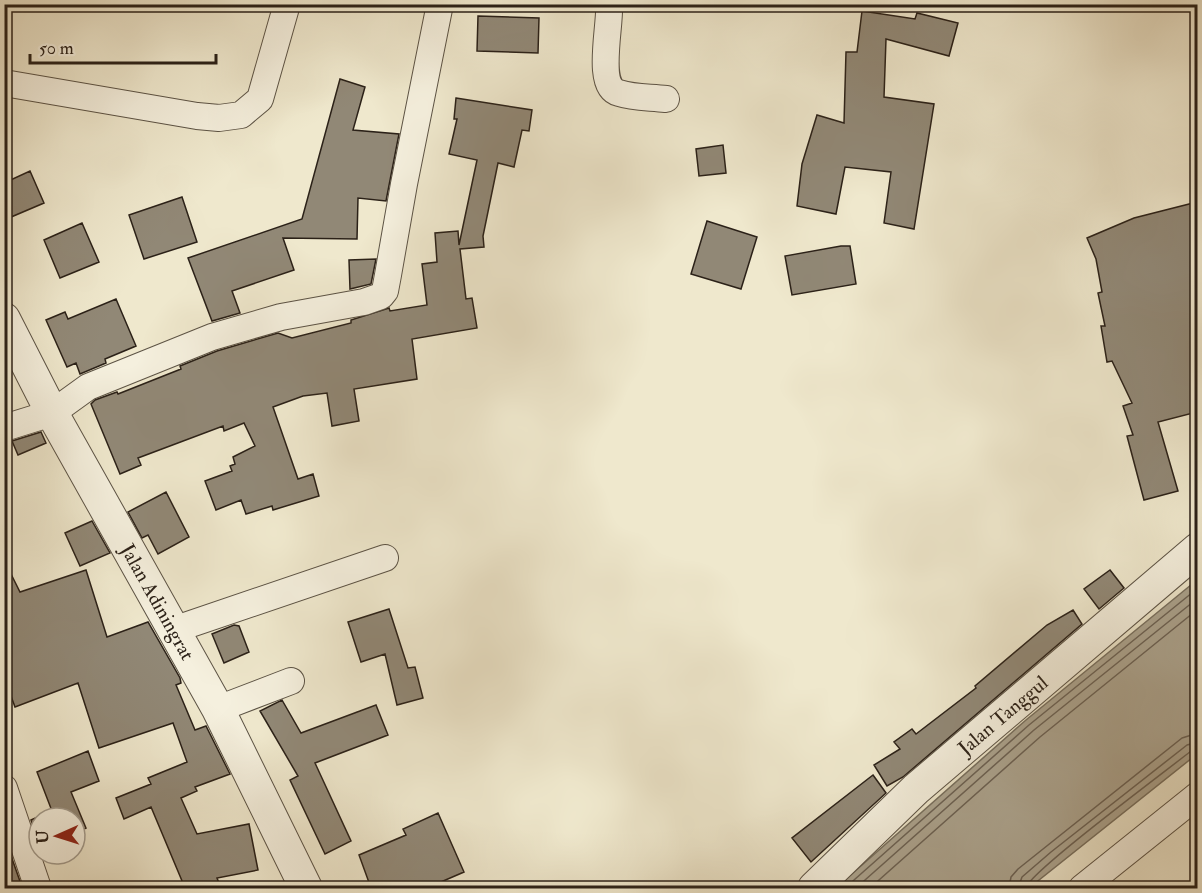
<svg xmlns="http://www.w3.org/2000/svg" width="1202" height="893" viewBox="0 0 1202 893" font-family="'IM FELL Double Pica',serif">
	<style>
		.water { fill: #aca48f; stroke: #78705f; stroke-width: 1.5 }
		.lines { fill: none; stroke-linecap: round; stroke-linejoin: round }
		.shore { stroke: #6c6254; stroke-width: 1.5 }
		.building { fill: #918876; stroke: #2b2118; stroke-width: 1.5 }
		.minor-casing { stroke: #5c5345; stroke-width: 28 }
		.tertiary-casing { stroke: #5c5345; stroke-width: 34 }
		.minor { stroke: #f5f0de; stroke-width: 26 }
		.tertiary { stroke: #f5f0de; stroke-width: 32 }
		.labels { text-anchor: middle; stroke-width: 4.5; stroke-linejoin: round; paint-order: stroke }
		.street-label { font-size: 20px; fill: #2b2118; stroke: #f5f0de }
	</style>
	<rect width="100%" height="100%" fill="#efe8cd"/>
	<filter id="stains"><feTurbulence type="fractalNoise" baseFrequency=".00333" numOctaves="4"/><feColorMatrix values="0 0 0 0 .2 0 0 0 0 .09 0 0 0 0 .02 0 0 0 .5 -.17"/></filter>
	<radialGradient id="worn" r=".72"><stop offset=".6" stop-color="#630" stop-opacity="0"/><stop offset="1" stop-color="#630" stop-opacity=".3"/></radialGradient>
	<path class="water" d="M1197 580V754L1029 888H836L1026 720Z"/>
	<g class="lines">
		<path class="shore" d="M845 888 1029 725 1198 588
			M856 888 1034 730 1198 598
			M870 888 1040 737 1198 609
			M1009 888 1011 877 1018 869 1182 738 1198 733
			M1018 888 1022 877 1051 852 1187 745 1198 742
			M1026 888C1027 874 1170 768 1191 751L1198 750"/>
	</g>
	<path class="building" d="M862 11 915 19 917 13 958 23 949 56 886 39 884 97 934 104 914 229 884 223 891 172 845 167 836 214 797 206 802 164 817 115 844 123 846 52H857Z
		M478 16 539 18 538 53 477 51Z
		M340 79 365 87 353 130 399 134 386 201 358 198 357 239 283 238 294 270 232 291 240 313 212 321 188 258 302 219Z
		M456 98 532 110 529 131 522 130 514 167 498 163 483 236 484 247 460 249 466 299 472 298 477 328 412 339 417 379 354 389 359 421 332 426 327 393 303 396 273 407 298 479 313 474 319 496 273 510 272 506 246 514 241 500 216 510 205 481 232 471 230 466 235 464 233 457 255 446 244 423 224 431 223 426 138 458 141 465 120 474 91 404 95 400 117 392 118 394 181 369 180 366 217 351 278 333 292 338 351 323V320L389 308 390 311 427 305 422 264 437 262 435 233 458 231 459 245 477 160 449 154 457 119H454Z
		M723 145 726 173 699 176 696 149Z
		M30 171 44 203 4 220V183Z
		M182 197 197 242 144 259 129 215Z
		M1197 202V412L1158 422 1178 491 1144 500 1127 436 1133 435 1123 406 1132 403 1112 361 1107 362 1101 326H1105L1098 293 1102 292 1096 259 1087 238 1134 218Z
		M707 221 757 237 741 289 691 274Z
		M82 223 99 262 60 278 44 240Z
		M841 246H850L856 284 792 295 785 256Z
		M376 259 371 284 350 289 349 260Z
		M116 299 136 346 105 359 106 363 80 374 76 363 67 367 46 320 65 312 68 319Z
		M41 432 46 443 18 455 12 441Z
		M166 492 189 537 158 554 148 535 142 538 128 512Z
		M92 521 110 553 80 566 65 533Z
		M4 560 20 592 86 570 107 637 148 622 180 678 181 683 176 685 195 730 206 726 230 774 195 787 197 791 181 798 197 834 249 824 258 870 217 878 221 888H185L151 807 124 819 116 798 151 784 148 778 187 762 173 723 99 748 78 683 15 707 4 677Z
		M1110 570 1124 588 1099 609 1084 589Z
		M389 609 408 668 415 667 423 698 397 705 385 654 361 662 348 622Z
		M1073 610 1082 624 903 777 887 786 874 765 900 749 894 742 912 729 916 734 976 688 975 686 1047 625Z
		M234 625 239 626 249 652 224 663 212 634Z
		M282 700 301 733 376 705 388 735 315 763 351 841 325 854 290 780 298 776 260 711Z
		M88 751 99 781 71 792 86 828 75 833V818H39V844L31 820 52 811 37 772Z
		M873 775 886 793 811 862 792 838Z
		M438 813 464 872 427 888H371L359 855 406 835 403 829Z
		M4 836 22 887 16 888H4Z"/>
	<g class="lines">
		<defs>
			<path id="minor" d="M609 4C611 25 595 87 619 93 634 98 651 97 666 99
				M4 83 197 116 219 118 241 115 260 99 287 4
				M4 428 52 413 88 387 212 337 281 317 364 302 381 296 385 291 388 275 404 184 440 4
				M173 630 385 558
				M218 709 291 681
				M4 788 38 888
				M1082 888 1198 795"/>
			<g id="tertiary">
				<path id="s1" d="M4 319 52 413 218 709 306 888"/>
				<path id="s2" d="M814 888 916 789 1198 549"/>
			</g>
		</defs>
		<use href="#minor" class="minor-casing"/>
		<use href="#tertiary" class="tertiary-casing"/>
		<use href="#minor" class="minor"/>
		<use href="#tertiary" class="tertiary"/>
	</g>
	<g class="labels">
		<g class="street-label">
			<text dy="7" stroke="none"><textPath href="#s1" startOffset="322">Jalan Adiningrat</textPath></text>
			<text dy="7" stroke="none"><textPath href="#s2" startOffset="256">Jalan Tanggul</textPath></text>
		</g>
	</g>
	<rect width="1202" height="893" fill="none" stroke="#efe8cd" stroke-width="24"/>
	<rect x="6" y="6" width="1190" height="881" fill="none" stroke="#2b2118" stroke-width="3"/>
	<rect x="12" y="12" width="1178" height="869" fill="none" stroke="#2b2118" stroke-width="1.5"/>
	<g transform="translate(57 836) rotate(267)"><circle r="28" fill="#f5f0de" stroke="#a49d8f" stroke-width="1.5"/>
	<path d="M0-4.5L10 22L0 15L-10 22Z" fill="#8f2418"/>
	<text y="-9" font-size="16" font-weight="bold" text-anchor="middle" fill="#2b2118">U</text>
	</g>
	<path d="M30 54v9h186v-9" fill="none" stroke="#2b2118" stroke-width="3"/>
	<text x="39" y="54" font-size="18" fill="#2b2118" stroke="#f5f0de" stroke-width="4.5" paint-order="stroke">50 m</text>
	<rect width="100%" height="100%" filter="url(#stains)"/>
	<rect width="100%" height="100%" fill="url(#worn)"/>
</svg>
